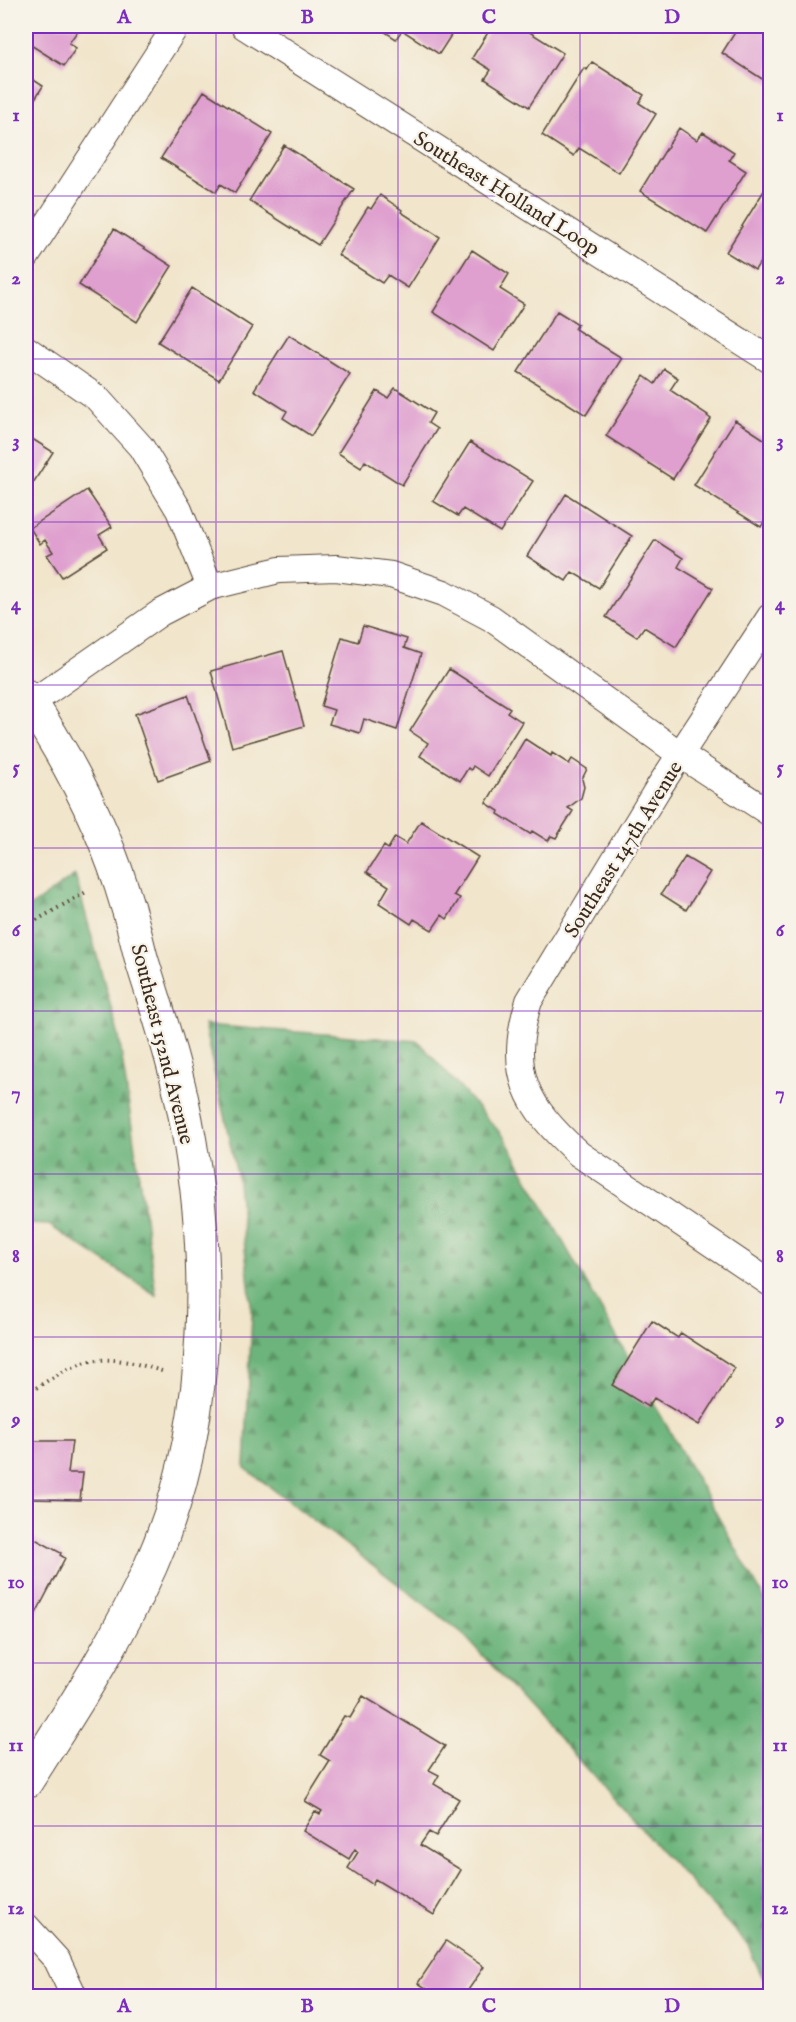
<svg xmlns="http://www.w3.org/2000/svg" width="796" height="2022" viewBox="0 0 796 2022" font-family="'IM FELL English',serif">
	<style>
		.forest { fill: url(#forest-firs); stroke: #546f4c; stroke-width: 1.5 }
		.building { fill: #dfa0cf }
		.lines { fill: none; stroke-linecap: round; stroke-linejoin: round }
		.minor-casing { stroke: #564638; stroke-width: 28 }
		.secondary-casing { stroke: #564638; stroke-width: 35 }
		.path { stroke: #564638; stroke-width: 4; stroke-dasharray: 1.5 4.5; stroke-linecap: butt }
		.minor { stroke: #fff; stroke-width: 26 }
		.secondary { stroke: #fff; stroke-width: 33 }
		.grid { fill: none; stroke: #7b2cbf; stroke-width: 1.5; stroke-opacity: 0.55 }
		.labels { text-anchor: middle; stroke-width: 4.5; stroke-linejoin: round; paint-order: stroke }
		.street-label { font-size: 21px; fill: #3b2a1e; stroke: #f7f3e8 }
		.neatline { fill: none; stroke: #7b2cbf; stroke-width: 2 }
		.grid-label { font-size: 20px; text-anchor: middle; font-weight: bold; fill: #7b2cbf }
	</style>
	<defs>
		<pattern id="forest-firs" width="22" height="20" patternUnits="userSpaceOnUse" patternTransform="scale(1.5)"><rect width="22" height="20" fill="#6cb47b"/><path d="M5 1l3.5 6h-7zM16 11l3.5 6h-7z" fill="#5a9364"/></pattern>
	</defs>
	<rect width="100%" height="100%" fill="#f7f3e8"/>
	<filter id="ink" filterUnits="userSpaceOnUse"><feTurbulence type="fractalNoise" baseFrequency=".0167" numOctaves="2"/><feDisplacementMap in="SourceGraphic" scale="12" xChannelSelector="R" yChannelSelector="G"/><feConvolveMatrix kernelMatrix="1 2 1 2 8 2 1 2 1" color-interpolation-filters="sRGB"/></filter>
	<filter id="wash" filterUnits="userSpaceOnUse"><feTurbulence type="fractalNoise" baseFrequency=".008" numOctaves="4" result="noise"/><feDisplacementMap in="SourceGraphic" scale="24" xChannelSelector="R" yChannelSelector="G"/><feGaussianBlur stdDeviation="1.35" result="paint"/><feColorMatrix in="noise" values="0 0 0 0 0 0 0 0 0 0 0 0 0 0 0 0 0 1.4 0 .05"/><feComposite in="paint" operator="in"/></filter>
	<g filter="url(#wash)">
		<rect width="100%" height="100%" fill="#f1e5cb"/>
		<path class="forest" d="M75 875 119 1037 156 1295 49 1225 26 1224V910Z
			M204 1025 418 1041 504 1137 770 1609V1993L747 1944 461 1632 245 1468 252 1313 237 1174Z"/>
		<g id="blocks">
			<path class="building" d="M26 26H81L69 43 76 48 64 66 26 42Z
				M376 26H457L439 54 402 30 396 39Z
				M492 26H520L563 53 529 107 485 79 491 70 472 58Z
				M739 26H770V84L722 53Z
				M592 62 644 95 639 103 656 114 619 173 579 148 574 156 542 135 584 68 587 70Z
				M26 75 43 86 26 113Z
				M204 91 272 134 235 193 221 184 216 192 161 158Z
				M679 128 697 140 703 132 734 152 729 160 746 171 707 233 640 191Z
				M284 145 354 189 318 245 249 201Z
				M770 181V264L762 259 755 270 726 252Z
				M380 195 402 210 401 212 440 237 408 288 388 275 382 283 338 255 368 207 371 209Z
				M114 229 172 266 137 322 79 285Z
				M472 250 509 274 500 289 524 304 494 351 433 312Z
				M192 288 252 327 219 380 158 342Z
				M557 311 578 324 575 329 622 358 586 415 518 372Z
				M289 335 350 374 311 436 283 418 287 411 254 390Z
				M664 369 678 378 670 390 708 415 707 416 711 419 673 479 606 436 644 376 655 384Z
				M395 388 434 413 428 423 437 429 402 485 365 461 361 468 338 453 377 391 388 398Z
				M735 420 770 443V511L761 527 694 485Z
				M26 435 53 452 26 494Z
				M470 442 533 481 500 532 463 509 458 516 433 501Z
				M87 490 112 527 99 535 107 548 62 577 47 555 53 552 45 540 40 544 30 528Z
				M566 494 632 536 599 588 572 572 566 581 527 556Z
				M655 540 683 558 678 567 713 588 676 647 644 627 637 637 606 617Z
				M363 626 407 639 404 648 421 654 397 730 364 719 360 733 329 724 334 710 321 706 342 637 358 642Z
				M283 651 304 726 232 747 211 671Z
				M449 669 510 708 507 712 522 722 488 776 473 766 471 770 468 768 460 781 420 756 428 743 410 731Z
				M188 695 211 761 158 780 135 714Z
				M525 739 551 756 552 753 569 764 572 759 587 769 582 779 584 787 581 798 568 808 573 811 556 838 551 836 548 841 532 831 530 834 498 814 499 811 486 803Z
				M421 821 478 857 454 895 460 898 447 919 442 915 432 930 414 919 411 924 379 903 389 886 367 872 384 846 388 849 395 837 406 844Z
				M685 857 710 872 686 910 661 894Z
				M652 1321 678 1338 681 1333 735 1368 699 1425 654 1398 648 1407 612 1385Z
				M26 1441H72L68 1473H83L80 1500 26 1499Z
				M26 1534 61 1553 60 1555 65 1558 33 1619 26 1615Z
				M363 1696 445 1746 429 1770 439 1775 434 1784 459 1799 436 1836 429 1832 420 1845 461 1870 434 1915 375 1879 372 1884 348 1868 358 1852 355 1849 349 1859 303 1831 315 1811 320 1814 322 1811 305 1801 330 1761 320 1755 344 1716 350 1718Z
				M446 1941 484 1967 464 1996H438L418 1983Z"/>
		</g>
	</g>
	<g filter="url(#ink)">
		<use href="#blocks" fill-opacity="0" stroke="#564638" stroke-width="1.5"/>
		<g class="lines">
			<defs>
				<path id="minor" d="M244 26 770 360
					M26 257 176 26
					M26 349 97 398 141 447 179 510 210 587
					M770 617 657 790 529 1001C507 1073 526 1106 579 1154L770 1283
					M31 703 160 613 210 587 279 570 336 568 391 575 444 593 491 618 681 755 770 813
					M26 1926 57 1960 74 1996"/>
				<path id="secondary" d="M26 696C35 708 43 722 51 735 83 788 110 846 127 905 133 923 137 943 142 961 156 1006 171 1050 181 1096 214 1245 214 1423 151 1565 117 1642 71 1711 26 1782"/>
			</defs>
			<use href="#minor" class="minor-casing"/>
			<use href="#secondary" class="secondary-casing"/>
			<path class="path" d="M26 926 88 891
				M26 1394C45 1383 66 1367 87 1362 113 1355 141 1365 165 1372"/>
			<use href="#minor" class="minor"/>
			<use href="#secondary" class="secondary"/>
		</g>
	</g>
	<path class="grid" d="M216 26V1996M398 26V1996M580 26V1996M26 196H770M26 359H770M26 522H770M26 685H770M26 848H770M26 1011H770M26 1174H770M26 1337H770M26 1500H770M26 1663H770M26 1826H770"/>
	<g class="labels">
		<g class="street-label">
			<text transform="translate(507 193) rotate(32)" y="7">Southeast Holland Loop</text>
			<text transform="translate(623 849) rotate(-58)" y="7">Southeast 147th Avenue</text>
			<text transform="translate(163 1044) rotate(76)" y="7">Southeast 152nd Avenue</text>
		</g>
	</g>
	<rect width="796" height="2022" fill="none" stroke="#f7f3e8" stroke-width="66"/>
	<rect x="33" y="33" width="730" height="1956" class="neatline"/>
	<g class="grid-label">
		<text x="124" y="23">A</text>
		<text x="307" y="23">B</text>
		<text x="489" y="23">C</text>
		<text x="672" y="23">D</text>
		<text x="16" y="121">1</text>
		<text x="780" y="121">1</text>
		<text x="16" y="284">2</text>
		<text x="780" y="284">2</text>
		<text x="16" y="447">3</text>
		<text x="780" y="447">3</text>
		<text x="16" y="610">4</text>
		<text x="780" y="610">4</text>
		<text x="16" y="773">5</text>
		<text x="780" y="773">5</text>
		<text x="16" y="936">6</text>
		<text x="780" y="936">6</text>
		<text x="16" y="1099">7</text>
		<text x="780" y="1099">7</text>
		<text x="16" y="1262">8</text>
		<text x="780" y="1262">8</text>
		<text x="16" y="1425">9</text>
		<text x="780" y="1425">9</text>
		<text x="16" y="1588">10</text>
		<text x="780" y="1588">10</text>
		<text x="16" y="1751">11</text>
		<text x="780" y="1751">11</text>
		<text x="16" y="1914">12</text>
		<text x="780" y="1914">12</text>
		<text x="124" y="2012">A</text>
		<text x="307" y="2012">B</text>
		<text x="489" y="2012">C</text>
		<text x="672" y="2012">D</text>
	</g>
</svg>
